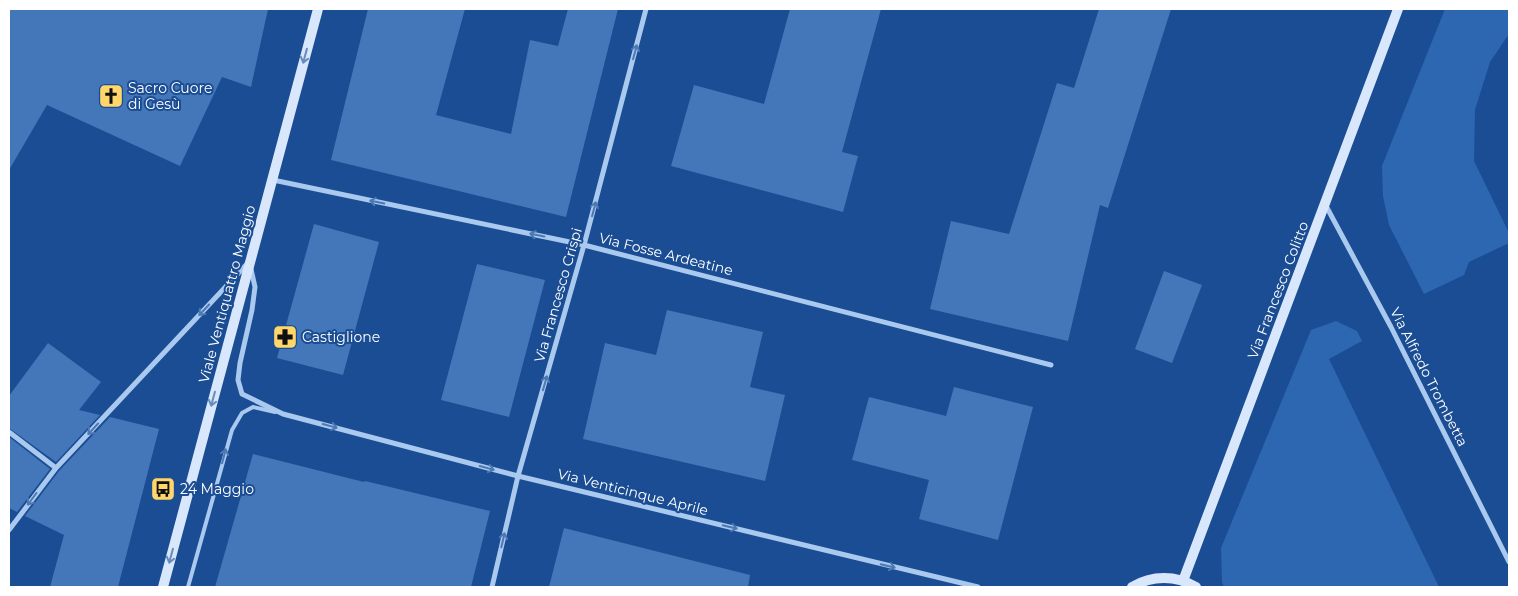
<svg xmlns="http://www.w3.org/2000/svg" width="1518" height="596" viewBox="0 0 1518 596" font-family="Montserrat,sans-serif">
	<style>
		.green { fill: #2d67b1 }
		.building { fill: #4377ba }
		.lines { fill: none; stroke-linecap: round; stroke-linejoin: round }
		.service { stroke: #aac9ef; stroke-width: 4 }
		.minor { stroke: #aac9ef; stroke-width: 5 }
		.secondary { stroke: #d8e7fb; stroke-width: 10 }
		.oneway { stroke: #4c78b3 }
		.oneway2 { stroke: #668bbd }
		.labels { text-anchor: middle; stroke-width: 4; stroke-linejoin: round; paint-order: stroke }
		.poi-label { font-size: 14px; fill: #fff; stroke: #1a4d93; text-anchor: start }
		.street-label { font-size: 14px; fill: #fff; stroke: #1a4d93 }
	</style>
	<rect width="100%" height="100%" fill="#1a4d93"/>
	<path class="green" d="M1445 9H1509V34L1490 62 1475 110 1474 161 1509 233V243L1469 262 1464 275 1424 294 1389 225 1383 196 1382 166Z
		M1336 321 1357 331 1362 341 1329 359 1439 587H1224L1222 582 1221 548 1311 330Z"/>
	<path class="building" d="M9 9H268L251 87 222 77 180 166 47 105 9 170Z
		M368 9H465L436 115 511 134 530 40 558 46 568 9H618L566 217 331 160Z
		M790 9H881L842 152 858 156 843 212 671 166 694 85 764 104Z
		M1099 9H1171L1108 208 1100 205 1068 341 930 309 951 221 1009 234 1057 83 1074 88Z
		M314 224 379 242 343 375 277 358Z
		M477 264 545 280 509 417 441 400Z
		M1164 271 1202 285 1172 363 1135 349Z
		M667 310 763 332 750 387 785 395 765 481 583 439 605 343 656 355Z
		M48 343 101 382 79 410 100 415 56 462 9 428V396Z
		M954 387 1033 407 998 540 919 519 929 480 852 460 869 397 946 416Z
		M110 417 159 429 118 587H50L64 535 25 516 59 471Z
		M9 437 50 469 17 512 9 508Z
		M253 454 364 482 365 481 490 511 471 587H215Z
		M564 528 750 575 748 587H549Z"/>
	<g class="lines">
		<path class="service" d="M188 587 232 430 242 413 253 407 275 412"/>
		<path class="minor" d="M273 180 584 245 1051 365
			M1325 204 1391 327 1509 562
			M251 269 255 287 252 310 240 363 238 380 242 394 283 414 518 476 978 587
			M9 432 56 468
			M9 530 56 468 247 264
			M492 587 518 476 584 245 646 9"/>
		<path class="secondary" d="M1183 581 1398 9
			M163 587 318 9
			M1132 587C1152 575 1176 575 1196 587"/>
	</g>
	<defs><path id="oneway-shaft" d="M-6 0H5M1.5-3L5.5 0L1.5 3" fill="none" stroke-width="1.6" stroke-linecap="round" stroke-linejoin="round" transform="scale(1.25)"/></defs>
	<g class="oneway">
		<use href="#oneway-shaft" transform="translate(635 52) rotate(-75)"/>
		<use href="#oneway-shaft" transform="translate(377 202) rotate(-168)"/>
		<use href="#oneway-shaft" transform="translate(594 209) rotate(-75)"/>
		<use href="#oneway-shaft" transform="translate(537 235) rotate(-168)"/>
		<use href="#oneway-shaft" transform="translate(204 310) rotate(133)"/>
		<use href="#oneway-shaft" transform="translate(545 383) rotate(-74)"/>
		<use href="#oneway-shaft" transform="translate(330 426) rotate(15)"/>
		<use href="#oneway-shaft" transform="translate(93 429) rotate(133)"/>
		<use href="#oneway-shaft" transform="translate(224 456) rotate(-75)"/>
		<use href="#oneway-shaft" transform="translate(487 468) rotate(15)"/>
		<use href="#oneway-shaft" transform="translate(32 499) rotate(127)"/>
		<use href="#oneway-shaft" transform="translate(730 527) rotate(14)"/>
		<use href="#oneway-shaft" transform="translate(503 540) rotate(-77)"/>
		<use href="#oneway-shaft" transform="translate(888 566) rotate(14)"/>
	</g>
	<g class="oneway2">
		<use href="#oneway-shaft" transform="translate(305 56) rotate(105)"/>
		<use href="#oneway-shaft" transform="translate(213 399) rotate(105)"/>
		<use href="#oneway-shaft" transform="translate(171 556) rotate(105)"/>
	</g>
	<defs>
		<symbol id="church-square" viewBox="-11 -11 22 22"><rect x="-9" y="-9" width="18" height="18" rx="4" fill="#ffd669" stroke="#1a4d93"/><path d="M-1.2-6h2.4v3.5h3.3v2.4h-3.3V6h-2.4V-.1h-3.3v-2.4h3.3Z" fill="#111"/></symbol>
		<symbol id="pharmacy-square" viewBox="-11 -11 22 22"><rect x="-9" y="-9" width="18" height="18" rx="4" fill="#ffd669" stroke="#1a4d93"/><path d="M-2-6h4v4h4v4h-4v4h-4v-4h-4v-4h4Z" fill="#111"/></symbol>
		<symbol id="bus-square" viewBox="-11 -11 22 22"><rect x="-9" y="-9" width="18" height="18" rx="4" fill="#ffd669" stroke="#1a4d93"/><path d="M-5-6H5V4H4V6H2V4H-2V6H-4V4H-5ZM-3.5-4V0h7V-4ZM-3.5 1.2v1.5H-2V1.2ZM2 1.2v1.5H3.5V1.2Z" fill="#111"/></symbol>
	</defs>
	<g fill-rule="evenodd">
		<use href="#church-square" x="97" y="82" width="28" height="28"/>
		<use href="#pharmacy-square" x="271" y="323" width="28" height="28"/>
		<use href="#bus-square" x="149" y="475" width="28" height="28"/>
	</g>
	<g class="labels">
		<g class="poi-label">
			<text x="128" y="93">Sacro Cuore<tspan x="128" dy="16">di Gesù</tspan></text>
			<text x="302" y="342">Castiglione</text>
			<text x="180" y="494">24 Maggio</text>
		</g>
		<g class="street-label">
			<text transform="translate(666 254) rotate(14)" y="5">Via Fosse Ardeatine</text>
			<text transform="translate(1278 290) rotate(-69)" y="5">Via Francesco Colitto</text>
			<text transform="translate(227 294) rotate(-75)" y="5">Viale Ventiquattro Maggio</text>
			<text transform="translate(558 295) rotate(-74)" y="5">Via Francesco Crispi</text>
			<text transform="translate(1429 377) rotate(63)" y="5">Via Alfredo Trombetta</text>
			<text transform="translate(633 492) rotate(14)" y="5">Via Venticinque Aprile</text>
		</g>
	</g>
	<rect width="1518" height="596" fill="none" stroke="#ffffff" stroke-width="20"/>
</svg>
